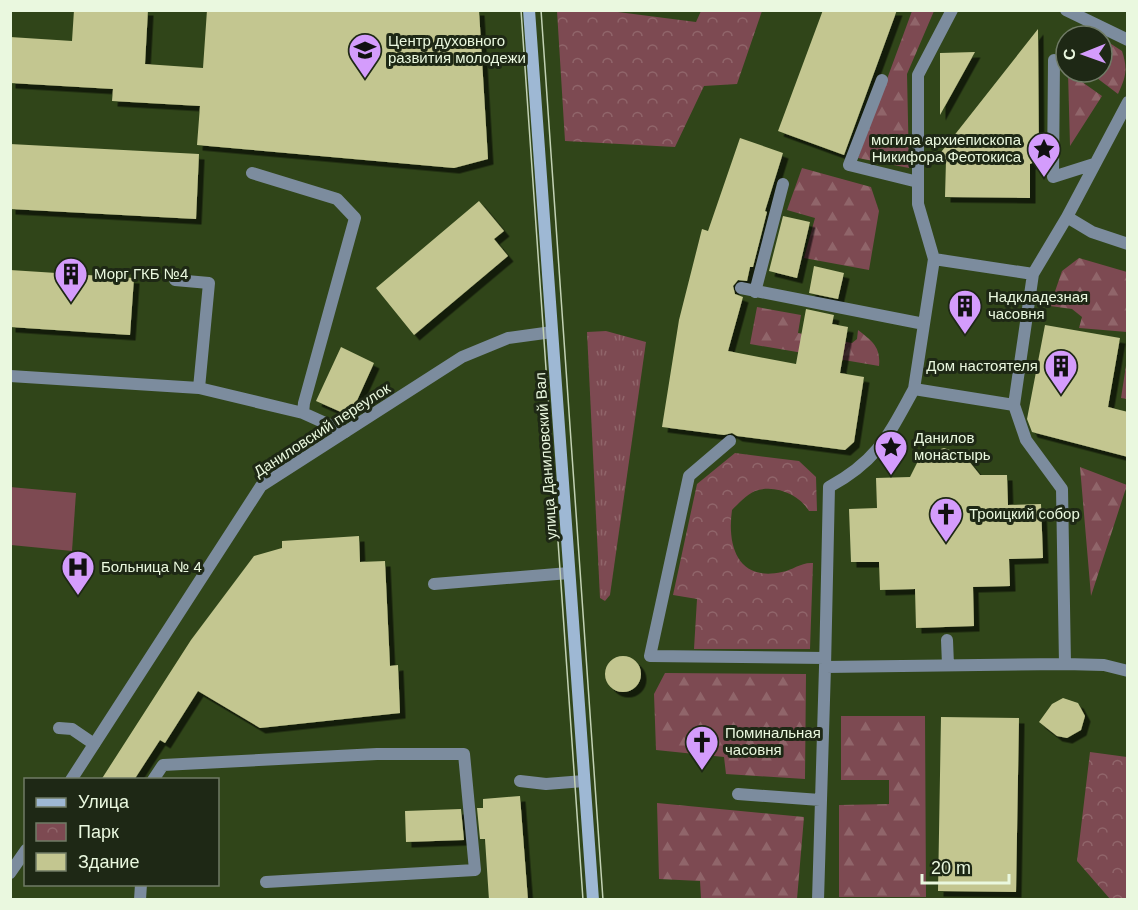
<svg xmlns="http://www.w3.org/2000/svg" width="1138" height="910" viewBox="0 0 1138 910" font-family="Helvetica,sans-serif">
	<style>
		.grass { fill: url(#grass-tufts) }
		.forest { fill: url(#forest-firs) }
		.park { fill: url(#park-crowns) }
		.garden { fill: #7d4a52 }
		.building { fill: #c3c690; filter: url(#shadow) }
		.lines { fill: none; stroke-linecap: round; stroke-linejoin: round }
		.service { stroke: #7c8c9e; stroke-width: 12 }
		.minor { stroke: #7c8c9e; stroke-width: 12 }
		.secondary { stroke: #9eb8d4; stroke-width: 12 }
		.tram { stroke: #c2d1b4; stroke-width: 1.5 }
		.labels { text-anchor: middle; stroke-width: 6; stroke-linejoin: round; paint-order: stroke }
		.poi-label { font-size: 15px; fill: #eaf8df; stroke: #1e2815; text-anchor: start }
		.street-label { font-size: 15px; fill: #eaf8df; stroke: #1e2815 }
	</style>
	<defs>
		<pattern id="grass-tufts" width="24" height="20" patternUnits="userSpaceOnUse" patternTransform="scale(1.5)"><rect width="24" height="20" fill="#7d4a52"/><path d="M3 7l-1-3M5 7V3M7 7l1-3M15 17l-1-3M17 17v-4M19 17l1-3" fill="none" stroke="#90656a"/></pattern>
		<pattern id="forest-firs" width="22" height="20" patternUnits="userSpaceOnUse" patternTransform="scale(1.5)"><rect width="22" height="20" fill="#7d4a52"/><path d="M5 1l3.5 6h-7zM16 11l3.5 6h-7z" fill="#90656a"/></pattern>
		<pattern id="park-crowns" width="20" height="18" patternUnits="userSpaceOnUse" patternTransform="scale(1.5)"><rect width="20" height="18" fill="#7d4a52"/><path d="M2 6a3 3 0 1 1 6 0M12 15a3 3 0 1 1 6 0" fill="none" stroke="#90656a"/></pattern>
		<filter id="shadow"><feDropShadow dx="5.5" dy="5.5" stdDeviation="0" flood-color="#0009"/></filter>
	</defs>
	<rect width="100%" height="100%" fill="#304519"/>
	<path class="grass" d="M606 331 646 342 610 595 605 601 600 598 587 332Z"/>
	<path class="forest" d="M912 11H934L907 74 909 168 858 158Z
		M1102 38 1122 51C1128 69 1126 77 1118 94L1089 72H1102Z
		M1068 72 1102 96 1070 146Z
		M802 168 871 187 879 211 869 270 804 258 815 218 787 210Z
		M1079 258 1127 272V332L1079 328 1082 317 1072 309 1050 306 1062 271Z
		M757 307 801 315 798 333 852 343 857 339 858 330C872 341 881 347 879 366L750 344Z
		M1127 359V399L1121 398Z
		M1080 467 1127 485 1091 596Z
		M665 673 806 674 805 779 726 774 724 757 656 750 654 694Z
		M841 716H925L926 897H839V805L889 804V780H841Z
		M657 803 804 817 797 899 701 898 700 881 659 879Z"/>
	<path class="park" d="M557 11H610L696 22 701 11H762L737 84 704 86 675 147 565 141Z
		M735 453 799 461 816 477 817 511H809C799 494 774 484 755 491 746 495 739 503 732 510 727 545 737 582 782 572 793 570 801 562 813 563L810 649H694L697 599 673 595 697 484Z
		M1090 752 1127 757V899H1110L1077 861Z"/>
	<path class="garden" d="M10 487 76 493 72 551 11 545Z"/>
	<path class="building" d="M74 10H148L145 64 203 68 207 10H479L488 159 454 168 197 145 200 106 112 101 113 89 10 83V37L72 41Z
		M823 10H897L844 155 778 131Z
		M1038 29 1039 160 1030 164V198L945 197 946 160 938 156Z
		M975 52 940 115V53Z
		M740 138 783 153 765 211 767 212 753 267H750L747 281 738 280 733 286 735 294 743 297 728 351 796 364 806 309 834 315 832 324 848 327 840 373 864 377 854 442 845 450 737 436 732 433 724 435 662 427 679 320 702 229 708 231Z
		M10 144 199 154 196 219 10 209Z
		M479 201 504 231 494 239 508 256 414 335 376 288Z
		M783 216 810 222 797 278 769 271Z
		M814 266 844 273 838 299 809 293Z
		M10 270 134 278 130 335 10 327Z
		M1045 325 1120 338 1108 407 1128 412V457L1032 432 1027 419Z
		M341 347 374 363 350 416 316 401Z
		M944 448 964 455 980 475H1007L1008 505 1041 504 1043 558 1009 559 1010 586 973 587 974 626 916 628 915 589 880 590 879 562H851L849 509 877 508 876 478 910 477 919 459 925 454Z
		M359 536 360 562 385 561 390 666 398 665 400 713 260 728 198 691 165 743 160 740 134 780H101L191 640 254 556 282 548V541Z
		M605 674a18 18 0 1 1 36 0a18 18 0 1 1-36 0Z
		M1063 698 1078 703 1085 716 1081 730 1067 738 1057 736 1039 722 1052 704Z
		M941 717 1019 718 1016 892 938 891Z
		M520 796 528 900H489L485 839H480L477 808H483V799Z
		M461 809 464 840 406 842 405 811Z"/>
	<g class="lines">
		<path class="service" d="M1066 10 1128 40
			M1054 60 1053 177 1094 164
			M882 80 849 165 918 182
			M252 173 337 199 355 218 304 403 303 413
			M1067 217 1092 232 1128 244
			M934 259 918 204V75L952 10
			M175 280 209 283 199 388 303 413 345 432
			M741 288 924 324
			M755 292 783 184
			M10 376 199 388
			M914 389C888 436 878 460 829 487L825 667 1065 664 1104 665 1128 671
			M1014 405 914 389 934 259 1033 274
			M730 441 689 476 650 656 825 658
			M434 584 569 573
			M947 640 948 665
			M1065 664 1062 489 1026 440 1014 405 1033 274 1067 217 1128 102
			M59 728 72 729 94 744
			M153 780 163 765 377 754H464L475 870 266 882
			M520 781 546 784 584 781
			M738 794 820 800
			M140 900 141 884
			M818 900 825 667"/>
		<path class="minor" d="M71 780 261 486 462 357 508 338 552 332
			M10 873 26 850"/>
		<path class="secondary" d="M529 10 593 900"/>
		<path class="tram" d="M521 10 583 900
			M541 10 603 900"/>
	</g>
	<defs>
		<symbol id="school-pin" viewBox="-11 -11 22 30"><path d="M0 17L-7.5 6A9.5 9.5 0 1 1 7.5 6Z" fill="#d49cfc" stroke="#1e2815"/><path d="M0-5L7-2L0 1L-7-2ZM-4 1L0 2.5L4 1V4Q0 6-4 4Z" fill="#111"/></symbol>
		<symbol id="sight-pin" viewBox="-11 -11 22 30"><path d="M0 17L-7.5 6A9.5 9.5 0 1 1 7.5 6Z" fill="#d49cfc" stroke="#1e2815"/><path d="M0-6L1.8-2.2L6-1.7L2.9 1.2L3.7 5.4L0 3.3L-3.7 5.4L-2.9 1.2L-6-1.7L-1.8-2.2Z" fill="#111"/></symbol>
		<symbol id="building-pin" viewBox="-11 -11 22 30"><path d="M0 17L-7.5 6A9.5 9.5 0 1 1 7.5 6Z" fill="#d49cfc" stroke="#1e2815"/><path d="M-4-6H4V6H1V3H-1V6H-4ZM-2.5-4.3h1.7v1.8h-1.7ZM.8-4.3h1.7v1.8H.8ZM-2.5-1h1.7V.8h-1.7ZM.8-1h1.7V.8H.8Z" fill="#111"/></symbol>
		<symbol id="church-pin" viewBox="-11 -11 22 30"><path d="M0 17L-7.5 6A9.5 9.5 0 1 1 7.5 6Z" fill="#d49cfc" stroke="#1e2815"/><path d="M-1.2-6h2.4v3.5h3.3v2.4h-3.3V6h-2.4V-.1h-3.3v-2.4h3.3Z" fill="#111"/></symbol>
		<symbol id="hospital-pin" viewBox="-11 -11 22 30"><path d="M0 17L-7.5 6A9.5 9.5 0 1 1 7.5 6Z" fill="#d49cfc" stroke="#1e2815"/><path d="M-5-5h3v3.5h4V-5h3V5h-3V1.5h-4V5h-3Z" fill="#111"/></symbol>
	</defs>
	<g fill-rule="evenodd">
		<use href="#school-pin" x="346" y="31" width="38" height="52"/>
		<use href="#sight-pin" x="1025" y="130" width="38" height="52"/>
		<use href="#building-pin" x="52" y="255" width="38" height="52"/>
		<use href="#building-pin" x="946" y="287" width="38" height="52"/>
		<use href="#building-pin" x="1042" y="347" width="38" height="52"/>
		<use href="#sight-pin" x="872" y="428" width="38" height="52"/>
		<use href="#church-pin" x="927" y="495" width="38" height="52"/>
		<use href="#hospital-pin" x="59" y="548" width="38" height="52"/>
		<use href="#church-pin" x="683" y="723" width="38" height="52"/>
	</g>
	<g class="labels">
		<g class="poi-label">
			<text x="388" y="46">Центр духовного<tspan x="388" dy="17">развития молодежи</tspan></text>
			<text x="1021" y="145" text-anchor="end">могила архиепископа<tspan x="1021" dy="17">Никифора Феотокиса</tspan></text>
			<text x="94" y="279">Морг ГКБ №4</text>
			<text x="988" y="302">Надкладезная<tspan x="988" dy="17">часовня</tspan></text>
			<text x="1038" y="371" text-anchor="end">Дом настоятеля</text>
			<text x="914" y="443">Данилов<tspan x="914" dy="17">монастырь</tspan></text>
			<text x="969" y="519">Троицкий собор</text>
			<text x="101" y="572">Больница № 4</text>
			<text x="725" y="738">Поминальная<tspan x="725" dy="17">часовня</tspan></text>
		</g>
		<g class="street-label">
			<text transform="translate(322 430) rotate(-33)" y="5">Даниловский переулок</text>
			<text transform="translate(546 456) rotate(-94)" y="5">улица Даниловский Вал</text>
		</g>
	</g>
	<rect width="1138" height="910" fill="none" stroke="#eaf8df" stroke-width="24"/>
	<rect x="24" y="778" width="195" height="108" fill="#1e2815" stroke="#707b66" stroke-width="1.5"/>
	<rect x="36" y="798" width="30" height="9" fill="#9eb8d4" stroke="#707b66" stroke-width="1.5"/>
	<text x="78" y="808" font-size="18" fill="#eaf8df">Улица</text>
	<rect x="36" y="823" width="30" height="18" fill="url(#park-crowns)" stroke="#707b66" stroke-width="1.5"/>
	<text x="78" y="838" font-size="18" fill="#eaf8df">Парк</text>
	<rect x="36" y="853" width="30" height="18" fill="#c3c690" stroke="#707b66" stroke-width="1.5"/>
	<text x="78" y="868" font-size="18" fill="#eaf8df">Здание</text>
	<g transform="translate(1084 54) rotate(269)"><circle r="28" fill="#1e2815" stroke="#707b66" stroke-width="1.5"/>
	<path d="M0-4.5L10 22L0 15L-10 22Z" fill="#d49cfc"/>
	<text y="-9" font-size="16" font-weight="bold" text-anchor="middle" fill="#eaf8df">С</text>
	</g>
	<path d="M922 874v9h87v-9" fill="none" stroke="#eaf8df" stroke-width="3"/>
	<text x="931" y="874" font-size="18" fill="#eaf8df" stroke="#1e2815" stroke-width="4.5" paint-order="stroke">20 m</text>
</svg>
